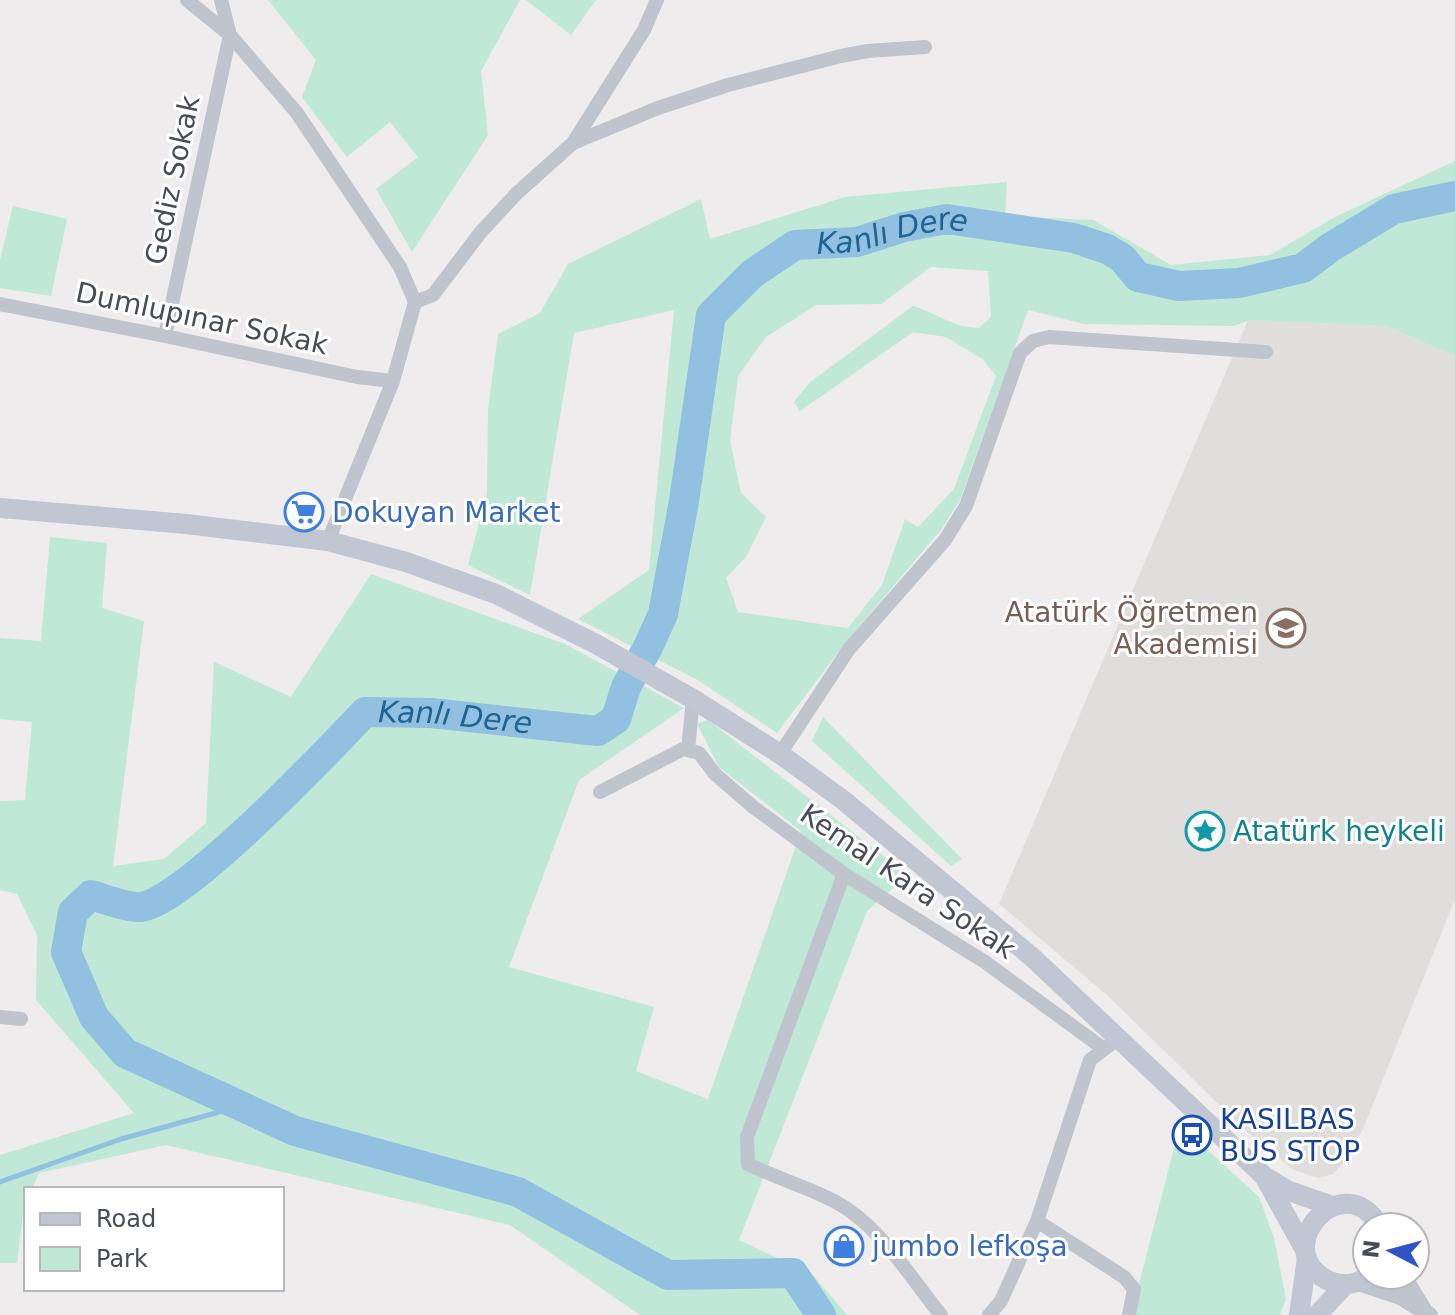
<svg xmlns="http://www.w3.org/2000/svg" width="1455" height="1315" viewBox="0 0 1455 1315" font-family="'DejaVu Sans',sans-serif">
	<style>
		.education { fill: #dfdedd }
		.green { fill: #bfe8d6; fill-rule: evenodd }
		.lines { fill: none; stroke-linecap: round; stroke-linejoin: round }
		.stream { stroke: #91c0e0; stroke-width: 5 }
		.river { stroke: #91c0e0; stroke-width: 30 }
		.minor { stroke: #bfc4cd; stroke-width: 14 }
		.tertiary { stroke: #bfc4cd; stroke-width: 16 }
		.secondary { stroke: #c1c6d3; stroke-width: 20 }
		.labels { text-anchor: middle; stroke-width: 6; stroke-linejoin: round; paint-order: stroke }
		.street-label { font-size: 28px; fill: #474c57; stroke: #fff }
		.shop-label { font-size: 28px; fill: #366cbe; stroke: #fff; text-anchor: start }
		.education-label { font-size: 28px; fill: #785e54; stroke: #fff; text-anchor: end }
		.culture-label { font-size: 28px; fill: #0d838f; stroke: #fff; text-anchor: start }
		.transit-label { font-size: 28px; fill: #164399; stroke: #fff; text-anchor: start }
		.water-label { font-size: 30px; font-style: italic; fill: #1d6493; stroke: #fff }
	</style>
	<rect width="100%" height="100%" fill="#eeecec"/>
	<path class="education" d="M1248 320 1386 326 1455 356V899L1363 1129 1344 1162 1333 1174 1318 1178 1294 1170 1247 1132 1107 995 999 904Z"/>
	<path class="green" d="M268 0H520L481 71 488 135 412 252 376 189 418 157 390 122 347 157 302 97 316 60Z
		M526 0H596L571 35Z
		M1455 161V356L1386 326 1250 320 1234 326 1084 324 1028 310 960 500 941 530 849 638 777 733 696 679 578 619 649 570 674 310 574 333 530 595 468 565 487 493 488 409 498 334 540 313 568 264 701 199 710 239 845 197 1007 182 1005 216 1093 220 1171 265 1270 255 1335 217ZM931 267 988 271 991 317 979 328C953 328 937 313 913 306L809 383 794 402 800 411 913 332 946 337 984 360 996 376 954 489 918 527 905 519 882 585 848 628 738 612 726 578 746 557 766 517 741 493 730 441 738 376 766 337 816 305 881 304Z
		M13 206 67 219 51 296 0 288V260Z
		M50 537 107 543 102 608 144 621 113 866 164 859 206 823 214 662 291 697 371 574 565 644 684 708 579 780 509 967 654 1007 636 1071 708 1099 801 831 719 767 697 724 708 720 908 875 867 911 739 1240 812 1274 847 1315H640L510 1225 166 1145 39 1173 32 1189H26L17 1263H0V1155L134 1113 36 1000 37 935 17 894 0 890V801L25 800 32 722 0 719V638L41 641Z
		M823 717 962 859 951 866 812 741Z
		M1180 1125 1259 1197 1274 1238 1286 1299 1280 1315H1131Z"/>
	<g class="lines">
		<path class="stream" d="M0 1182 121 1139 241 1106"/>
		<path class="river" id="s1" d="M821 1315 793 1273 668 1275 518 1192 295 1131 125 1053 94 1017 66 952 73 912 91 895C105 899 124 907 139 907 180 907 332 747 365 712L431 713 598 731 616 719 626 687 648 647 663 614 684 501 711 315 752 274 795 245 857 242 904 227 947 219 1074 238 1107 249 1122 258 1138 277 1179 286 1239 283 1303 268 1331 247 1394 209 1455 196"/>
		<path class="minor" d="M187 0 230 35 297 113 400 267 415 302
			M573 143 644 30 657 0
			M415 302 433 295 480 233 516 194 573 143 658 108 728 85 841 56 868 51 925 47
			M0 304 165 336 357 377 393 381
			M165 336 230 35 221 0
			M328 541 393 381 415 302
			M688 750 693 699
			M780 754 849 649 945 540 966 506 1020 353 1033 341 1049 337 1266 352
			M600 792 683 749 699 753 715 774 752 806 844 874 985 962 1104 1049
			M844 874 747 1137 748 1164C776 1178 807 1187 834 1201 880 1225 909 1276 941 1315
			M0 1017 21 1019
			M1037 1221 1124 1277 1134 1289 1129 1315
			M989 1315 1001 1301 1037 1221 1090 1060 1111 1044"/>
		<path class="tertiary" d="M1403 1275 1423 1308
			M1358 1283 1400 1297 1430 1315"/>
		<path class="secondary" d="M0 508 186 524 328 541 406 562 496 594 596 644 693 699 780 754 843 800 1032 957 1264 1176 1289 1191 1332 1206
			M1264 1176 1305 1250
			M1370 1275C1358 1284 1343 1287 1329 1281 1266 1251 1343 1162 1380 1227
			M1299 1315 1307 1258
			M1317 1315 1346 1284"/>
	</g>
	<defs>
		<symbol id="supermarket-ring" viewBox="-11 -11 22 22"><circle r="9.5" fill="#fff" stroke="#3f7fe0" stroke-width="1.5"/><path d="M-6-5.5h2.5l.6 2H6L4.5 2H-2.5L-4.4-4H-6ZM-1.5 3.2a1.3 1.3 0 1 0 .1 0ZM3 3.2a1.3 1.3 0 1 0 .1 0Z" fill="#3f7fe0"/></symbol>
		<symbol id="university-ring" viewBox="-11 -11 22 22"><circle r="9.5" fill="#fff" stroke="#8d6e63" stroke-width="1.5"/><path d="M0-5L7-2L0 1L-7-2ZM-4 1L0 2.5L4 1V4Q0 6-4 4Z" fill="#8d6e63"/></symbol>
		<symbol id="sight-ring" viewBox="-11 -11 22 22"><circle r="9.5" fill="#fff" stroke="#0f9aa8" stroke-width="1.5"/><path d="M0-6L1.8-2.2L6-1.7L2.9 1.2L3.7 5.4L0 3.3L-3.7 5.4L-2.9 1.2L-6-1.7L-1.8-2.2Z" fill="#0f9aa8"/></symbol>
		<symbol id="bus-ring" viewBox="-11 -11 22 22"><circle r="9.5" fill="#fff" stroke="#1a4fb4" stroke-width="1.5"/><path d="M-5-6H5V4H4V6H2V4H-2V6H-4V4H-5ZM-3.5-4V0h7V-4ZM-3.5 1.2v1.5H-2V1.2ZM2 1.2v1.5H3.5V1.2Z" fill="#1a4fb4"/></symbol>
		<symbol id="shop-ring" viewBox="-11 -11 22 22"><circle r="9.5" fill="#fff" stroke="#3f7fe0" stroke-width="1.5"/><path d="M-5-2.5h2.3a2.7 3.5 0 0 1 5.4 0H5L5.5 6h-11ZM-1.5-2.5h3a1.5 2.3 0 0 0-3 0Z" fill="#3f7fe0"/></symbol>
	</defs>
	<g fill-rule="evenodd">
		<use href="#supermarket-ring" x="282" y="490" width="44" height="44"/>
		<use href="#university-ring" x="1264" y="606" width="44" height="44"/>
		<use href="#sight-ring" x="1183" y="809" width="44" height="44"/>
		<use href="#bus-ring" x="1170" y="1113" width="44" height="44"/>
		<use href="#shop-ring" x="822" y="1224" width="44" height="44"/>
	</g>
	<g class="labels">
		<g class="street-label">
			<text transform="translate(172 180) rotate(-78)" y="10">Gediz Sokak</text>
			<text transform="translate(202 318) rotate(12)" y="10">Dumlupınar Sokak</text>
			<text transform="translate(908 881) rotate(34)" y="10">Kemal Kara Sokak</text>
		</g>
		<g class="shop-label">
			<text x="332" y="522">Dokuyan Market</text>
			<text x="872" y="1256">jumbo lefkoşa</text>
		</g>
		<g class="education-label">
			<text x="1258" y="622">Atatürk Öğretmen<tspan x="1258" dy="32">Akademisi</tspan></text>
		</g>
		<g class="culture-label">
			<text x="1233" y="841">Atatürk heykeli</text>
		</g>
		<g class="transit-label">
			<text x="1220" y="1129">KASILBAS<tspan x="1220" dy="32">BUS STOP</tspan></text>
		</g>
		<g class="water-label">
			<text dy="10" stroke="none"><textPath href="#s1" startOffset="2182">Kanlı Dere</textPath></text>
			<text dy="10" stroke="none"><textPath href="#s1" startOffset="1390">Kanlı Dere</textPath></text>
		</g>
	</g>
	<rect x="24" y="1187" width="260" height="104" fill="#ffffff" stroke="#b5b7bc" stroke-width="2"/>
	<rect x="40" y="1213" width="40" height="12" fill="#c1c6d3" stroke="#b5b7bc" stroke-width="2"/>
	<text x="96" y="1227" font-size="24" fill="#474c57">Road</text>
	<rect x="40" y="1247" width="40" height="24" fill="#bfe8d6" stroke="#b5b7bc" stroke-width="2"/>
	<text x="96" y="1267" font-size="24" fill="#474c57">Park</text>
	<g transform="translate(1391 1251) rotate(276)"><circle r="38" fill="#ffffff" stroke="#b5b7bc" stroke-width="2"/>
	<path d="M0-6L14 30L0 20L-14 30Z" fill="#2e54c6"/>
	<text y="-12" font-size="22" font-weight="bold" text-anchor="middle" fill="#474c57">N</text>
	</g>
</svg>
